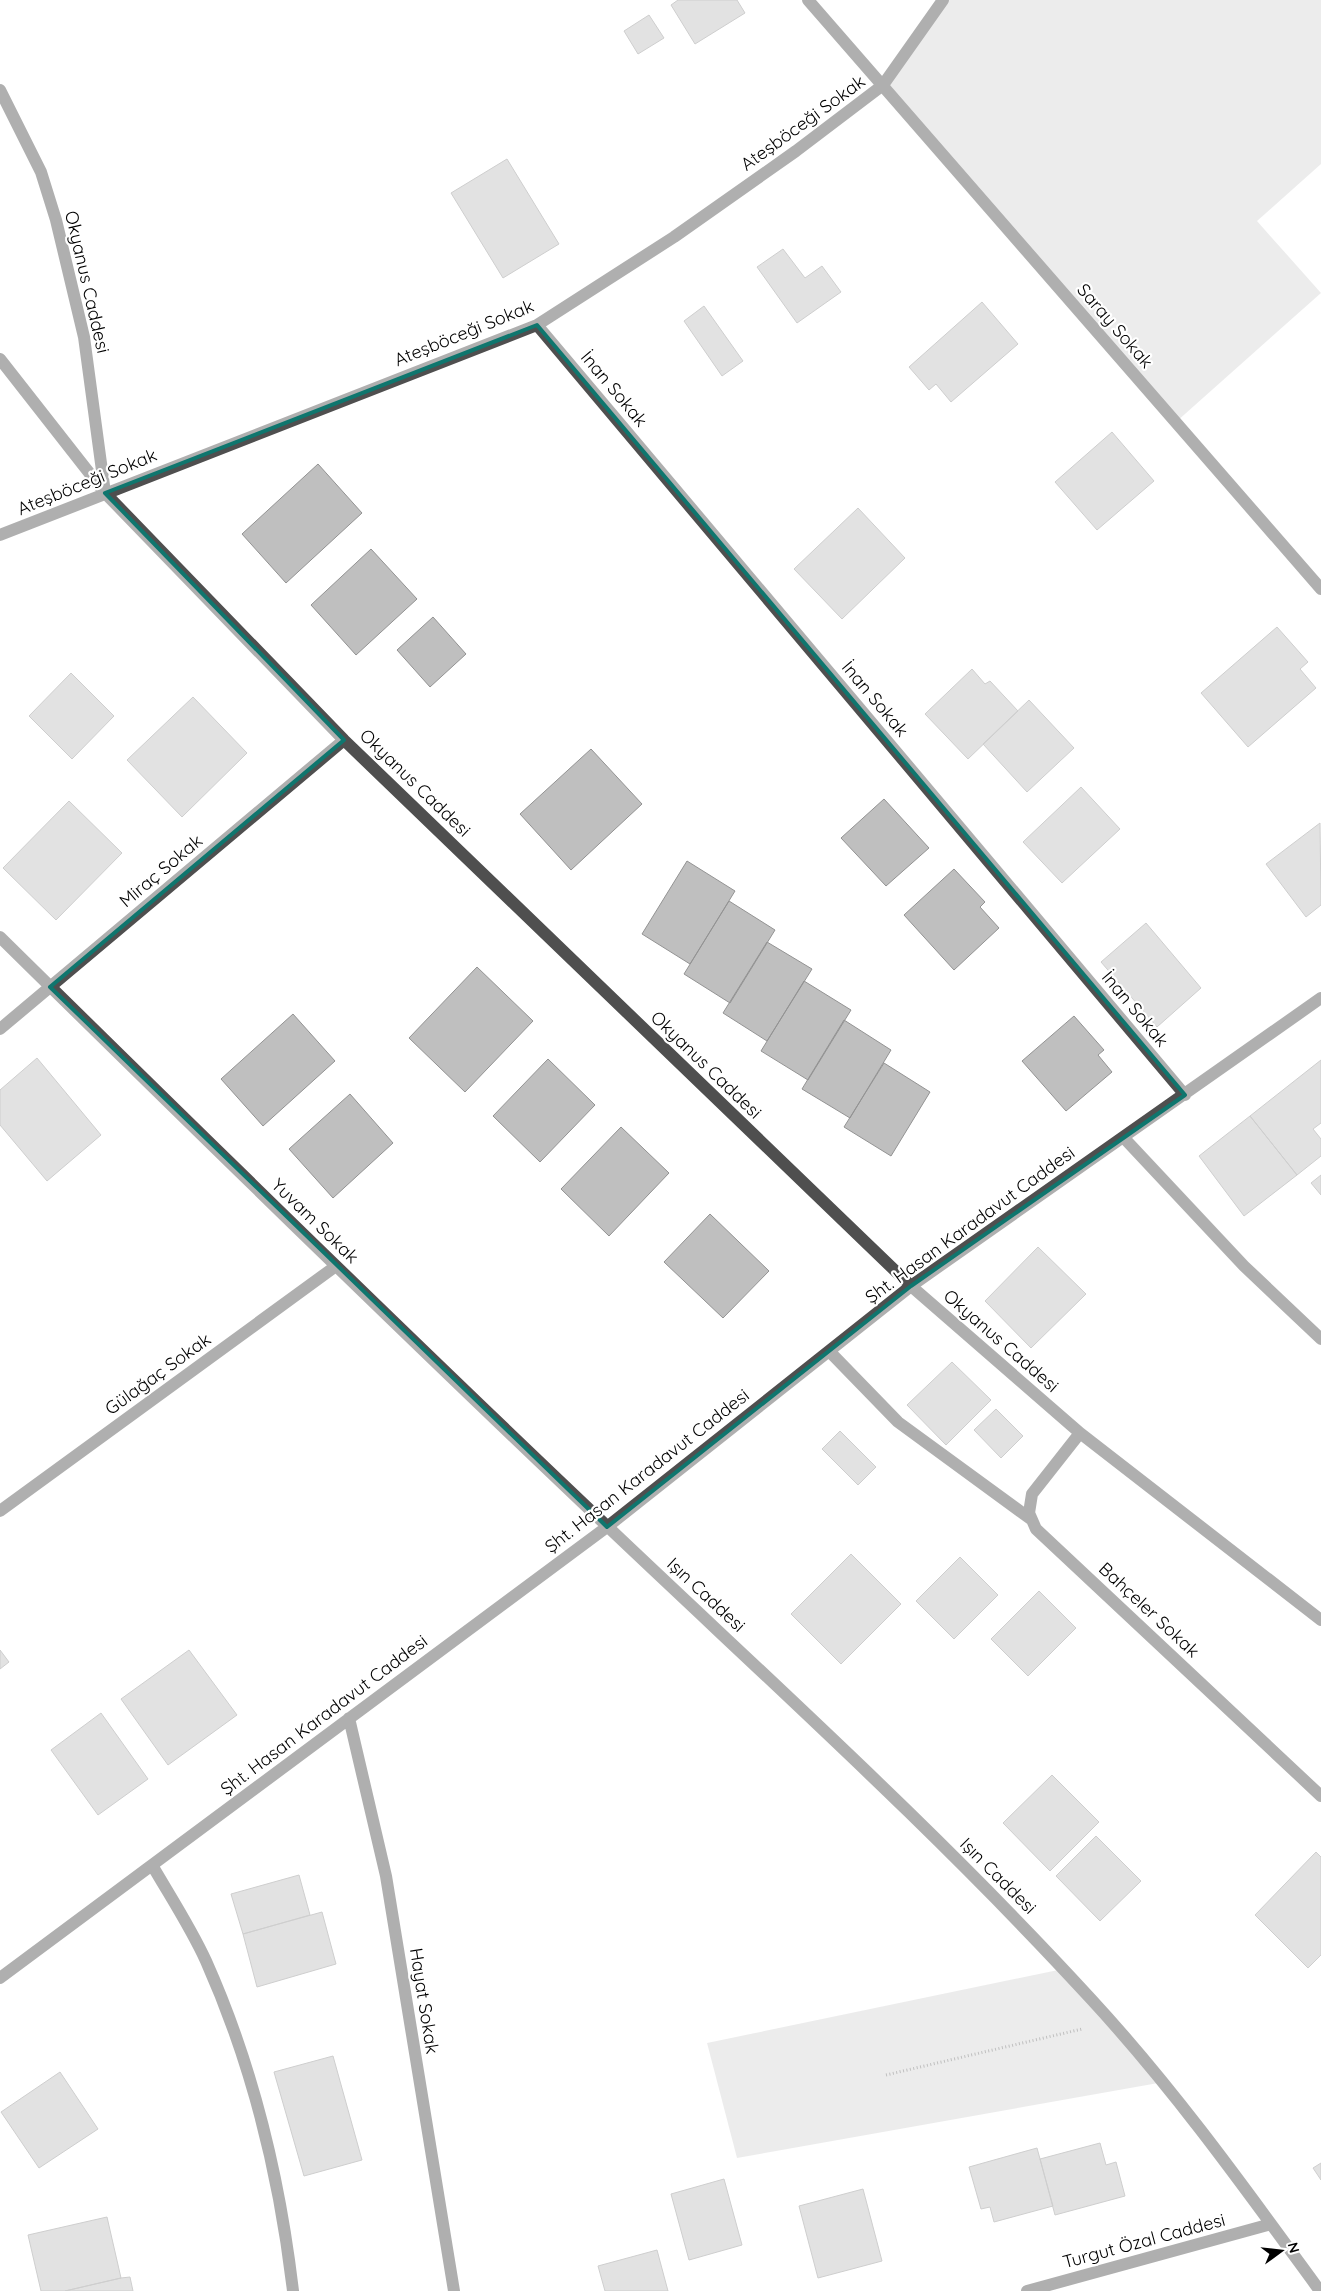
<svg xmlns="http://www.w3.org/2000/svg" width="1321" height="2291" viewBox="0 0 1321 2291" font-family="Quicksand,sans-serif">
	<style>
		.green { fill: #d6d6d6 }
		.building { fill: #bfbfbf; stroke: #939393 }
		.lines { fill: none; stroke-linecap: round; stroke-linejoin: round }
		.path { stroke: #717171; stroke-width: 3; stroke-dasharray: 1 2.5; stroke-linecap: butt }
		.minor { stroke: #4f4f4f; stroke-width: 12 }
		.marked { fill: none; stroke: #0f766e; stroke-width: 4; stroke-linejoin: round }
		.labels { text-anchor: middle; stroke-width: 4.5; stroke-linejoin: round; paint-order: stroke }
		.street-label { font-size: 18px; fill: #000; stroke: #fff }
	</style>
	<rect width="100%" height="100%" fill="#fff"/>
	<path class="green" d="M943 0H1321V164L1257 221 1321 293 1176 422 883 85Z
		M1063 1969 1164 2082 737 2158 707 2043Z"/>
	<path class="building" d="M678 0H737L745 13 695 44 671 5Z
		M649 15 664 38 638 54 624 31Z
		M507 159 559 244 503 278 451 193Z
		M783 249 805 278 822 266 841 292 797 323 757 267Z
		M982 302 1018 344 951 402 936 384 929 390 909 367Z
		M704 306 743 361 722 376 684 321Z
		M1112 432 1154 481 1097 530 1055 482Z
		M318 464 362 513 286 583 242 534Z
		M858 508 905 558 842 619 794 569Z
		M371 549 417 599 356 655 311 605Z
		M433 617 466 654 430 687 397 650Z
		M1277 627 1308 662 1300 669 1316 688 1248 747 1201 693Z
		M972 669 985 684 990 681 1018 711 968 759 925 714Z
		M71 673 114 716 72 759 29 716Z
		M193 697 247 753 182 817 127 760Z
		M1029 700 1074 748 1027 792 983 744Z
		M591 749 642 804 571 870 520 814Z
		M1081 787 1120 829 1062 883 1023 842Z
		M884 799 929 848 886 886 841 838Z
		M69 801 122 853 56 920 3 868Z
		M1320 823 1321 905 1306 917 1266 864Z
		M687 861 735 891 690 964 642 934Z
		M954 869 985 902 980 907 999 928 954 970 904 915Z
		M729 901 775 930 730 1003 684 974Z
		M1146 923 1201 988 1157 1027 1101 962Z
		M767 942 812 969 767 1041 723 1013Z
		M477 967 533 1021 465 1092 409 1038Z
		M804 981 851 1010 808 1080 761 1051Z
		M293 1014 335 1061 263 1126 221 1079Z
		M1074 1016 1104 1050 1098 1055 1112 1072 1066 1111 1022 1061Z
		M844 1020 891 1050 850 1118 802 1089Z
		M37 1058 101 1135 47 1181 0 1125V1090Z
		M548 1059 595 1105 540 1162 493 1116Z
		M1321 1060V1123L1313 1129 1321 1139V1156L1297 1175 1250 1116Z
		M884 1063 930 1092 891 1156 844 1127Z
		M350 1094 393 1143 333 1198 289 1149Z
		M1250 1116 1297 1175 1244 1216 1199 1156Z
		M621 1127 669 1173 609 1236 561 1189Z
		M1321 1175V1195L1311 1183Z
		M710 1214 769 1271 723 1318 664 1262Z
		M1038 1247 1086 1294 1031 1348 985 1301Z
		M952 1362 991 1400 946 1445 907 1405Z
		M996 1409 1023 1436 1001 1458 974 1430Z
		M840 1431 876 1467 858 1485 822 1449Z
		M851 1554 901 1604 841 1664 791 1614Z
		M960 1557 998 1595 954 1639 916 1601Z
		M1039 1591 1076 1628 1028 1676 991 1639Z
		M0 1650 9 1662 0 1669Z
		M189 1650 237 1715 168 1765 121 1699Z
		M101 1713 148 1779 98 1815 51 1750Z
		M1052 1775 1099 1822 1050 1871 1003 1823Z
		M1096 1836 1141 1881 1100 1921 1056 1876Z
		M1316 1852 1321 1857V1955L1308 1968 1255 1915Z
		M299 1875 310 1915 243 1934 231 1894Z
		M322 1912 336 1964 257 1987 243 1934Z
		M333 2056 362 2160 304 2176 274 2072Z
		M60 2072 98 2129 39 2168 1 2112Z
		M1100 2143 1106 2165 1116 2162 1125 2196 1055 2215 1040 2159Z
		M1037 2148 1053 2206 994 2222 990 2207 981 2209 969 2167Z
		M1321 2163V2180L1313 2168Z
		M724 2179 742 2245 689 2260 671 2194Z
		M863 2189 882 2261 818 2278 799 2206Z
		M107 2217 121 2278 65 2291H41L28 2235Z
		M657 2250 668 2291H605L598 2266Z
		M130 2277 133 2291H65L121 2278Z"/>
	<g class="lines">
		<path class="path" d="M886 2075 1082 2029"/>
		<path class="minor" d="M808 0 1321 589
			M0 90 41 172 56 220 84 337 105 493
			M537 325 1185 1095
			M0 359 105 493 344 740 911 1286 1080 1433 1321 1620
			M0 535 537 325 674 237 796 151 883 85 943 0
			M0 937C201 1135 403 1333 608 1527 771 1682 939 1833 1091 1999 1175 2090 1247 2191 1320 2291
			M0 1029 344 740
			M1124 1138 1244 1266 1321 1339
			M829 1351 898 1422 1032 1520
			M1080 1433 1032 1494 1029 1513 1036 1529 1321 1796
			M0 1511 336 1266
			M349 1718 386 1876 454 2291
			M152 1865C170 1896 191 1928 206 1961 252 2064 280 2180 293 2291
			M0 1978 607 1527 911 1286 1321 998
			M1027 2291 1271 2224"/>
	</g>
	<path d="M0 0H1321V2291H0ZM537 325 1185 1095 911 1286 607 1527 50 987 344 740 105 493Z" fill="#fff" fill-opacity=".55" fill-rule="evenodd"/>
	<path class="marked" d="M537 325 1185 1095 911 1286 607 1527 50 987 344 740 105 493Z"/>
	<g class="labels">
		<g class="street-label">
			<text transform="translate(803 123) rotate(-36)" y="6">Ateşböceği Sokak</text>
			<text transform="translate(87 282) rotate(77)" y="6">Okyanus Caddesi</text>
			<text transform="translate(1115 326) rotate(49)" y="6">Saray Sokak</text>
			<text transform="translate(464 333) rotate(-22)" y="6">Ateşböceği Sokak</text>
			<text transform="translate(614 389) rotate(50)" y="6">İnan Sokak</text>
			<text transform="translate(87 482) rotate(-22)" y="6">Ateşböceği Sokak</text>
			<text transform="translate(875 699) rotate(50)" y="6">İnan Sokak</text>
			<text transform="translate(415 783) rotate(44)" y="6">Okyanus Caddesi</text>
			<text transform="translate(161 871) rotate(-40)" y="6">Miraç Sokak</text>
			<text transform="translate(1135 1009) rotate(50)" y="6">İnan Sokak</text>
			<text transform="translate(706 1065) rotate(44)" y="6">Okyanus Caddesi</text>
			<text transform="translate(315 1221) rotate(44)" y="6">Yuvam Sokak</text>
			<text transform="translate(970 1225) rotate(-36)" y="6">Şht. Hasan Karadavut Caddesi</text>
			<text transform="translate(1001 1341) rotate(41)" y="6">Okyanus Caddesi</text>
			<text transform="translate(158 1374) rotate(-36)" y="6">Gülağaç Sokak</text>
			<text transform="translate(647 1471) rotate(-38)" y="6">Şht. Hasan Karadavut Caddesi</text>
			<text transform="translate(706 1595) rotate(43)" y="6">Işın Caddesi</text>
			<text transform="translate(1149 1610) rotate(43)" y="6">Bahçeler Sokak</text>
			<text transform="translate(324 1715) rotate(-37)" y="6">Şht. Hasan Karadavut Caddesi</text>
			<text transform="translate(998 1876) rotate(45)" y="6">Işın Caddesi</text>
			<text transform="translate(424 2001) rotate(81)" y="6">Hayat Sokak</text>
			<text transform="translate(1144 2241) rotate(-15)" y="6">Turgut Özal Caddesi</text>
		</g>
	</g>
	<g transform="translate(1281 2251) rotate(75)" stroke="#ffffff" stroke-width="4" paint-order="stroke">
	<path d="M0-4L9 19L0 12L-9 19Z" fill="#000000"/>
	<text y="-8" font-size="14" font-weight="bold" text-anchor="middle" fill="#000000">N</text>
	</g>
</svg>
